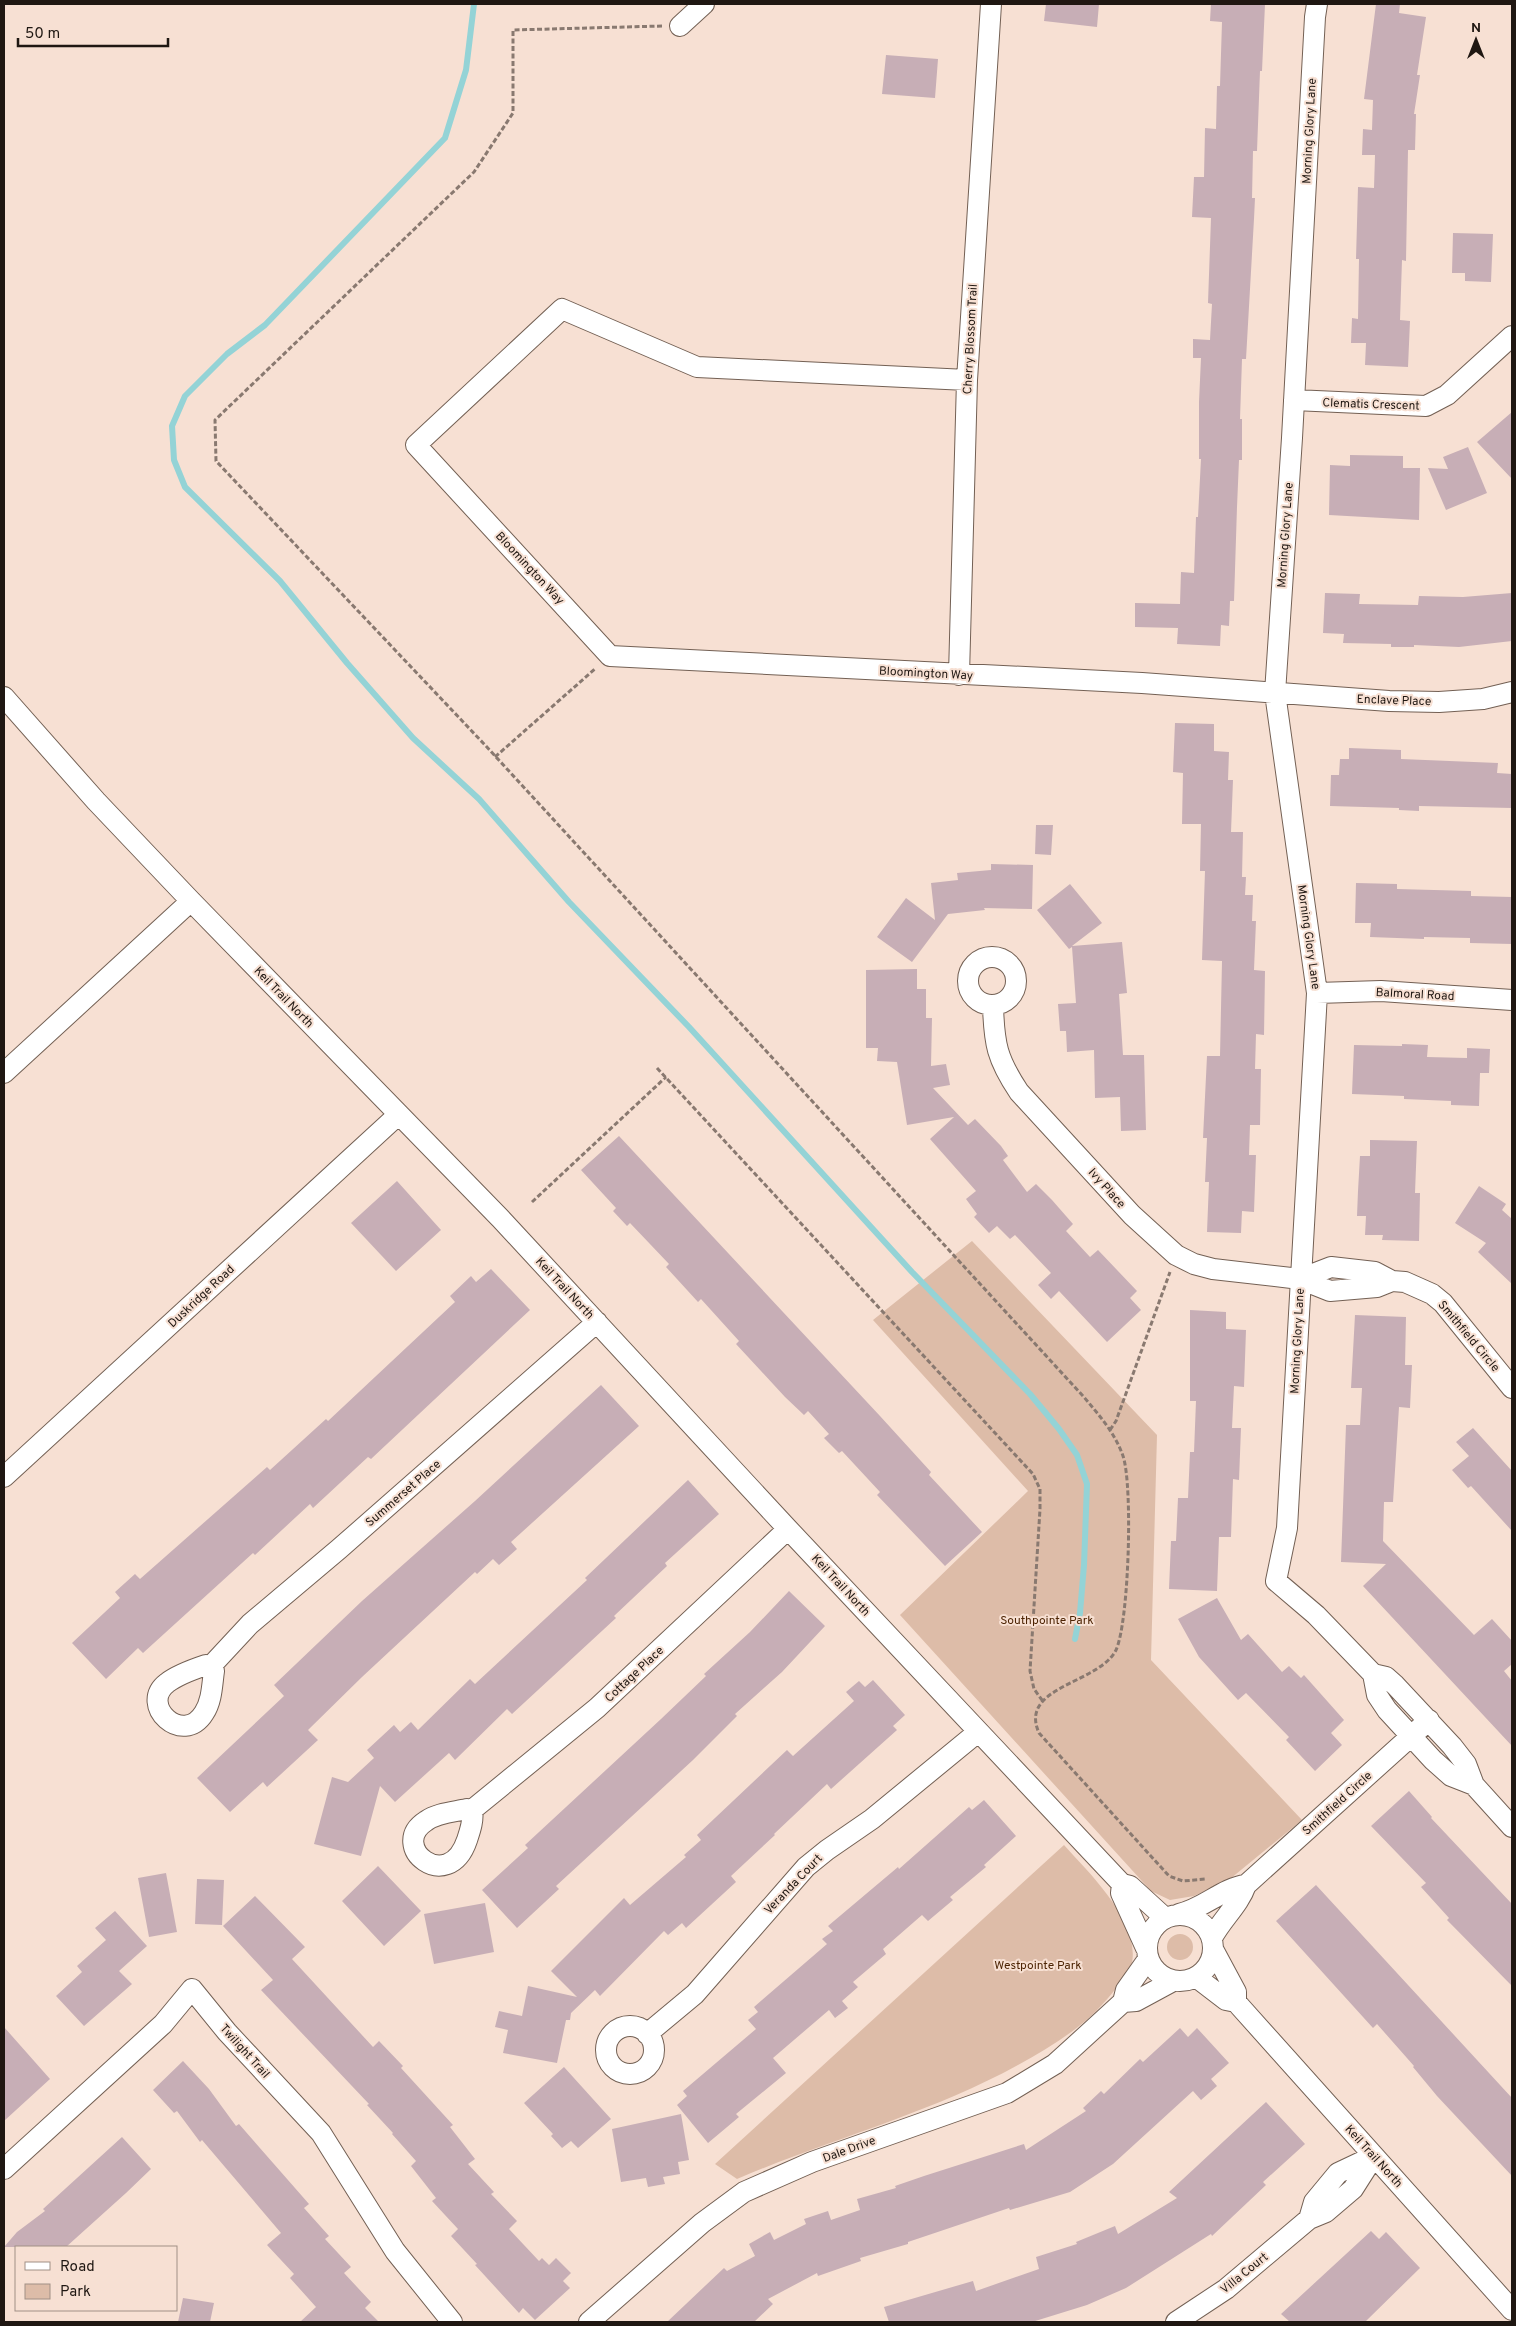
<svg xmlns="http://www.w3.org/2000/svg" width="1516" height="2326" viewBox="0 0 1516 2326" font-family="Overpass,sans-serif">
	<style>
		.green { fill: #ddbca8 }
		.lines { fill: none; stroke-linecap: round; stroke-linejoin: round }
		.stream { stroke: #94d3d6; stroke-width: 6 }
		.building { fill: #c7aeb6 }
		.minor-casing { stroke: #736054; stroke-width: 22 }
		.path { stroke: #897970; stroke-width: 3; stroke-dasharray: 5 2.5; stroke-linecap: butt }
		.minor { stroke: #fff; stroke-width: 20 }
		.labels { text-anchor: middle; stroke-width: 4; stroke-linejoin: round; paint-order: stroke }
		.street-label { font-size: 12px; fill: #1f1712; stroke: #f7e0d3 }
		.park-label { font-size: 12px; fill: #4d2404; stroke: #f7e0d3 }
	</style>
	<rect width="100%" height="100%" fill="#f7e0d3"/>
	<path class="green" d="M972 1241 1157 1435 1151 1660 1302 1820 1230 1879 1194 1896 1170 1900 1151 1891 900 1615 1028 1491 873 1320Z
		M1064 1845C1090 1874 1146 1927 1130 1970 1118 1986 1105 2003 1091 2016 1069 2036 1043 2051 1018 2065 929 2114 830 2139 737 2179L715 2164Z
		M1167 1947a13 13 0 1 1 26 0a13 13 0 1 1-26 0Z"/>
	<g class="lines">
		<path class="stream" d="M474 4 466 70 445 138 265 325 227 354 185 396 172 426 174 460 185 487 280 581 347 663 413 738 479 799 569 902 689 1027 912 1272 1030 1394 1059 1429 1077 1455 1087 1484 1084 1565 1080 1613 1075 1639"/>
	</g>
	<path class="building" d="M1046 4H1099L1097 27 1044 21Z
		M1211 4H1265L1262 71H1260L1257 151H1253L1252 198H1255L1254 219 1246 359H1242L1240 419H1242V460H1239L1237 507 1234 601H1230L1229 626 1221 625 1220 646 1177 644 1178 628 1135 627V603L1180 604 1181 572 1194 573 1196 517H1198L1201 459H1199V402L1201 358H1193V339L1210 340 1212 304 1208 303 1211 218 1192 217 1194 177H1204L1205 128 1216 129 1217 86H1220L1222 22 1210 21Z
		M1376 4H1400L1399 13 1426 17 1417 75H1420L1414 114H1416L1415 150H1408L1406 261 1402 260 1400 320 1410 321 1408 367 1365 365 1366 343H1351L1352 318 1358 319 1359 259H1356L1358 187 1374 188 1375 155H1362L1363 129 1372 130 1373 100 1364 99Z
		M886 55 938 59 935 98 882 94Z
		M1453 233 1493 234 1491 282 1465 281V273H1452Z
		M1512 412V479L1477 442Z
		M1468 447 1487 493 1446 510 1428 468 1448 469 1443 457Z
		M1350 455 1403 456V468H1420L1419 520 1329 515 1330 465 1350 466Z
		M1325 593 1360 594 1359 604 1418 605 1419 596 1463 597 1512 593V641L1459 647 1414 645V647H1391V644L1343 643 1344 634 1323 633Z
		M1175 723 1214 724V751L1229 752 1228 780H1233L1231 832H1243L1242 877H1246L1245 895H1253L1252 921H1256L1254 970 1265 971 1264 1035 1256 1034 1255 1069H1261L1260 1125H1250L1249 1155H1256L1254 1212 1242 1211 1241 1233 1207 1232 1209 1182H1205L1207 1138H1203L1207 1056H1220L1222 961 1202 960 1205 871H1200L1201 824H1182L1183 773 1173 772Z
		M1349 748 1401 750V759L1498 763 1497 773 1512 774V808L1419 806V811L1399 810V808L1330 806 1331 775H1339L1340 759H1349Z
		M1036 825H1053L1051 855 1035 854Z
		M991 864 1033 865 1032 909 984 908 985 910 948 914 912 962 877 937 906 898 935 920 931 883 958 880 957 873 991 870Z
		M1356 883 1397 884V889L1471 891V896L1512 897V944L1470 943V938L1424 937V939L1370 937 1371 923H1355Z
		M1070 884 1102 923 1072 946 1122 942 1127 993 1119 994 1123 1055H1144L1146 1130 1121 1131 1120 1097 1095 1098 1094 1050 1067 1052 1066 1031H1060L1058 1004 1076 1003 1072 947 1069 949 1037 910Z
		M917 969V989H926V1018H932L931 1066 946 1064 950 1085 933 1088 968 1125 975 1119 1001 1146 1008 1156 1003 1160 1027 1192 1036 1184 1052 1200 1073 1224 1066 1231 1090 1257 1098 1250 1137 1291 1130 1298 1141 1310 1107 1342 1059 1291 1051 1299 1038 1285 1051 1273 1015 1235 1010 1239 997 1226 989 1233 974 1217 977 1214 966 1199 976 1191 930 1139 954 1117 907 1125 897 1062 877 1061 878 1048H866V970Z
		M1402 1044 1428 1045 1427 1057 1467 1058V1048L1490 1049 1489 1073H1480L1479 1106 1451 1105V1101L1404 1099V1096L1352 1094 1354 1045 1402 1046Z
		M619 1136 880 1416 931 1472 929 1475 982 1532 945 1566 877 1495 880 1492 842 1451 839 1453 824 1438 829 1434 808 1411 804 1415 785 1397 736 1344 739 1341 701 1299 698 1302 666 1267 669 1264 630 1223 627 1226 613 1211 616 1208 581 1170Z
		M1370 1140 1417 1141 1415 1193H1420L1419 1241 1382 1240 1383 1235H1365L1366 1216H1357L1358 1191 1360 1156H1370Z
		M397 1181 441 1230 396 1271 351 1223Z
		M1479 1186 1506 1204 1502 1210 1512 1219V1284L1478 1252 1486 1243 1455 1223Z
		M491 1269 530 1310 371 1459 368 1457 313 1508 310 1504 255 1555 253 1553 143 1653 138 1648 106 1679 72 1643 120 1598 115 1592 135 1574 140 1579 267 1467 270 1470 326 1419 328 1421 455 1302 450 1296 471 1276 476 1282Z
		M1190 1310 1226 1312V1329L1246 1330 1244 1387 1234 1386 1232 1428H1241L1239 1480 1233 1479 1231 1537H1219L1217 1591 1169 1589 1171 1541H1176L1178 1498H1188L1190 1452H1194L1196 1401H1190Z
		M1355 1315 1406 1317 1405 1365H1412L1410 1408 1399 1407 1393 1502H1384L1383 1541 1474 1635 1492 1619 1512 1641V1664L1504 1671 1512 1681V1746L1363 1586 1386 1564 1341 1562 1346 1425H1360L1362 1388H1351Z
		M601 1385 639 1426 511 1542 517 1549 499 1565 493 1559 477 1574 475 1572 362 1677 308 1730 318 1740 267 1787 263 1782 230 1812 197 1778 284 1696 274 1685 362 1601 475 1501Z
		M1473 1428 1512 1471V1531L1471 1486 1468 1488 1452 1470 1469 1456 1456 1442Z
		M688 1480 719 1514 665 1563 667 1566 614 1616 616 1618 512 1714 507 1709 455 1760 449 1753 395 1802 380 1786 361 1856 314 1844 332 1777 348 1782 374 1758 367 1750 394 1725 400 1732 411 1722 418 1730 470 1679 475 1684 587 1580 585 1578Z
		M789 1591 825 1626 782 1672 735 1714 737 1716 693 1760 556 1886 559 1889 517 1928 482 1890 528 1848 525 1845 661 1719 706 1676 704 1674 750 1632Z
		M1217 1598 1241 1640 1248 1634 1282 1672 1289 1666 1301 1678 1304 1675 1344 1720 1331 1733 1342 1745 1315 1771 1286 1740 1289 1737 1246 1693 1238 1700 1199 1657 1178 1619Z
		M873 1680 905 1715 893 1726 897 1730 831 1789 827 1784 774 1834 775 1835 731 1876 736 1882 686 1928 682 1923 668 1935 664 1931 600 1996 595 1990 571 2013 570 2020H566L557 2063 503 2053 508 2030 495 2027 499 2011 522 2016 528 1986 577 1997 551 1971 624 1898 630 1905 686 1857 684 1855 701 1840 697 1835 787 1750 793 1756 854 1701 846 1692 859 1681 865 1687Z
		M1409 1791 1432 1817 1431 1818 1512 1904V1986L1447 1920 1449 1918 1421 1887 1426 1883 1371 1826Z
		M984 1800 1016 1836 984 1865 986 1867 950 1897 953 1900 928 1921 922 1915 883 1949 886 1954 853 1982 858 1987 842 2001 848 2008 835 2018 829 2010 773 2058 786 2073 736 2114 739 2117 708 2143 677 2105 687 2096 683 2091 756 2029 748 2020 758 2012 754 2007 827 1944 822 1939 833 1931 828 1926 898 1867 899 1869 969 1807 972 1810Z
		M378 1866 421 1911 384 1946 342 1901Z
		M166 1873 177 1932 149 1937 138 1878Z
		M197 1879 224 1880 222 1925 195 1924Z
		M1316 1885 1512 2098V2176L1437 2096 1413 2067 1414 2066 1377 2024 1373 2028 1276 1921Z
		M255 1896 305 1947 292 1959 373 2047 379 2041 403 2066 401 2068 453 2125 450 2127 475 2159 468 2164 494 2192 491 2194 517 2221 509 2229 539 2261 542 2258 549 2265 556 2258 571 2273 563 2281 570 2288 535 2320 523 2308 519 2313 475 2265 477 2264 451 2236 458 2229 432 2201 436 2198 411 2166 416 2161 392 2134 393 2133 367 2105 369 2104 261 1990 273 1980 223 1926Z
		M485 1903 494 1952 434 1964 424 1914Z
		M115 1911 147 1946 119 1971 132 1984 84 2026 56 1996 82 1972 77 1966 106 1940 95 1928Z
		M4 2027 50 2079 4 2121Z
		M1180 2028 1188 2037 1197 2028 1229 2063 1211 2079 1217 2086 1201 2100 1193 2091 1113 2164 1070 2192 1010 2210 1009 2208 908 2242V2244L860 2258 861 2261 818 2276 817 2273 768 2299 773 2304 754 2322H667L724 2268 727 2271 755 2256 749 2244 770 2232 774 2240 806 2224 804 2219 828 2211 831 2220 860 2210 857 2199 896 2188 895 2186 924 2176 1024 2144 1026 2150 1086 2111 1083 2108 1101 2091 1104 2094 1140 2059 1143 2062Z
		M183 2061 209 2089 236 2126 239 2124 309 2204 304 2208 329 2236 325 2239 351 2267 344 2273 371 2302 365 2308 379 2322H300L316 2307 290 2278 294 2274 267 2245 281 2233 202 2140 200 2142 177 2111 174 2113 153 2090Z
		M564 2067 611 2119 578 2148 571 2141 562 2148 551 2136 553 2134 524 2103Z
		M1266 2102 1305 2144 1263 2182 1266 2185 1212 2236 1211 2234 1126 2288 1087 2305 1032 2322H889L884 2307 973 2281 976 2291 1039 2269 1036 2257 1077 2244 1076 2242 1115 2226 1118 2234 1177 2198 1169 2192Z
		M681 2114 689 2160 678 2162 680 2174 663 2177 665 2184 648 2187 646 2178 621 2182 612 2129Z
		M122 2137 151 2169 126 2193 66 2247H4L17 2232 45 2211 43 2209Z
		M1371 2231 1379 2239 1386 2232 1420 2268 1365 2322H1290L1281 2314Z
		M183 2298 214 2303 210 2322H178Z"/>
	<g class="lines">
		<defs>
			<path id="minor" d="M1317 4 1315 17 1292 438 1275 693 1317 993 1287 1528 1276 1581 1316 1615 1373 1674 1377 1695 1387 1710 1433 1760 1451 1776 1474 1785
				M680 26 704 4
				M967 380 697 367 562 309 416 445 610 656 1142 683 1389 701 1439 702 1483 699 1512 692
				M1294 400 1426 406 1447 395 1512 336
				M959 675 967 380 991 4
				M4 697 96 801 191 901 500 1218 788 1529 1122 1884 1130 1886 1165 1918
				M968 981a24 24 0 1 1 48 0a24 24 0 1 1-48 0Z
				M1317 993 1381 991 1512 1000
				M993 1005C994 1044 997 1059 1019 1092L1132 1215 1176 1255 1194 1264 1213 1269 1300 1279 1330 1291 1377 1287 1392 1281 1405 1282 1432 1294 1443 1303 1512 1388
				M4 1073 191 901
				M1300 1279 1331 1267 1375 1272 1392 1281
				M4 1477 398 1115
				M206 1665 211 1666 214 1671C212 1685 212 1701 204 1713 183 1747 138 1705 167 1683 177 1675 194 1669 206 1665Z
				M211 1666 250 1624 339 1549 597 1322
				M1373 1674 1386 1677 1395 1685 1452 1746 1466 1764 1474 1785 1512 1827
				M467 1809 472 1810C474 1820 470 1831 467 1840 448 1896 387 1846 426 1821 437 1813 454 1812 467 1809Z
				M472 1810 597 1708 788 1529
				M1122 1884 1121 1893 1146 1948
				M1179 1914C1205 1908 1222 1888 1246 1885
				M1147 1948a33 33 0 1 1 66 0a33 33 0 1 1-66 0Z
				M1212 1938C1222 1919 1239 1905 1246 1885L1429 1720
				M1214 1951 1236 1992V2002
				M1196 1977 1226 2000 1236 2002
				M1123 2002 1136 2001 1173 1981
				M1236 2002 1512 2310
				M606 2050a24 24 0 1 1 48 0a24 24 0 1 1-48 0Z
				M647 2034 695 1994 806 1867 827 1850 872 1819 978 1732
				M4 2169 163 2024 192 1989 227 2032 321 2133 395 2251 452 2322
				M1309 2219 1314 2202 1338 2173 1374 2156
				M589 2322 702 2223 744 2192 812 2162 1007 2093 1055 2064 1123 2002 1126 1990 1148 1959
				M1176 2322 1226 2289 1309 2219 1326 2212 1353 2189 1374 2156"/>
		</defs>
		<use href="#minor" class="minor-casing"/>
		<path class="path" d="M662 26 513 30V113L474 172 215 420 216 461 485 745 1083 1396C1099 1415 1115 1433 1123 1456 1133 1485 1129 1622 1116 1650 1099 1684 1018 1686 1039 1733L1169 1876 1183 1881 1206 1879
			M495 757 596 668
			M657 1068 1033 1474 1040 1489V1509L1030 1671 1034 1689 1042 1700
			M532 1202 666 1077
			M1110 1430 1116 1421 1170 1272"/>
		<use href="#minor" class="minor"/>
	</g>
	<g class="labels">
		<g class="street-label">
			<text transform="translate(1309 131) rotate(-87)" y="4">Morning Glory Lane</text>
			<text transform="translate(970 339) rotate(-87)" y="4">Cherry Blossom Trail</text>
			<text transform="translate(1371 404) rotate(2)" y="4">Clematis Crescent</text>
			<text transform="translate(1285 535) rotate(-86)" y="4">Morning Glory Lane</text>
			<text transform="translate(530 568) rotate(47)" y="4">Bloomington Way</text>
			<text transform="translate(926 673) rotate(3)" y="4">Bloomington Way</text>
			<text transform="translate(1394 700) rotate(2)" y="4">Enclave Place</text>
			<text transform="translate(1309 937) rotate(82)" y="4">Morning Glory Lane</text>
			<text transform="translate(1415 994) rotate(3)" y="4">Balmoral Road</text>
			<text transform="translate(284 997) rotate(46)" y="4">Keil Trail North</text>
			<text transform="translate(1107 1188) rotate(48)" y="4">Ivy Place</text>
			<text transform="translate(565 1288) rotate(47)" y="4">Keil Trail North</text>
			<text transform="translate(201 1296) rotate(-43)" y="4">Duskridge Road</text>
			<text transform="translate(1469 1336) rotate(50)" y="4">Smithfield Circle</text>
			<text transform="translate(1297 1341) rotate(-87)" y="4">Morning Glory Lane</text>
			<text transform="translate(403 1493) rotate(-41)" y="4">Summerset Place</text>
			<text transform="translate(841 1585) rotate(47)" y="4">Keil Trail North</text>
			<text transform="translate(634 1674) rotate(-43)" y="4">Cottage Place</text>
			<text transform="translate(1337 1803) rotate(-42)" y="4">Smithfield Circle</text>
			<text transform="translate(793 1884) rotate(-46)" y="4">Veranda Court</text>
			<text transform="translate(245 2051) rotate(48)" y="4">Twilight Trail</text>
			<text transform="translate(849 2149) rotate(-20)" y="4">Dale Drive</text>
			<text transform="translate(1374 2156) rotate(48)" y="4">Keil Trail North</text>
			<text transform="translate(1244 2273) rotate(-39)" y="4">Villa Court</text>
		</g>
		<g class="park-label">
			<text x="1047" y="1624">Southpointe Park</text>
			<text x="1038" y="1969">Westpointe Park</text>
		</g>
	</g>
	<rect width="1516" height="2326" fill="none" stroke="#1f1712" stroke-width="10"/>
	<rect x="15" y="2246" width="162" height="65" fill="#f7e0d3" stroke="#a19086"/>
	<rect x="25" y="2262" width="25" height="8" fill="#ffffff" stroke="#a19086"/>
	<text x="60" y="2271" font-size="15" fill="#1f1712">Road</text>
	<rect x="25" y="2284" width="25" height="15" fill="#ddbca8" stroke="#a19086"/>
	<text x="60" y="2296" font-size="15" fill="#1f1712">Park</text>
	<g transform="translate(1476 40)" stroke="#f7e0d3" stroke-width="4" paint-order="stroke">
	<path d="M0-4L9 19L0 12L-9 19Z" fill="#1f1712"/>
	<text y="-8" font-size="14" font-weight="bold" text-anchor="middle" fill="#1f1712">N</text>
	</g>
	<path d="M18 38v8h150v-8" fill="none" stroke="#1f1712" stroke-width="2.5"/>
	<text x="25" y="38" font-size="15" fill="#1f1712" stroke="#f7e0d3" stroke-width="4" paint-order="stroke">50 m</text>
</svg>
